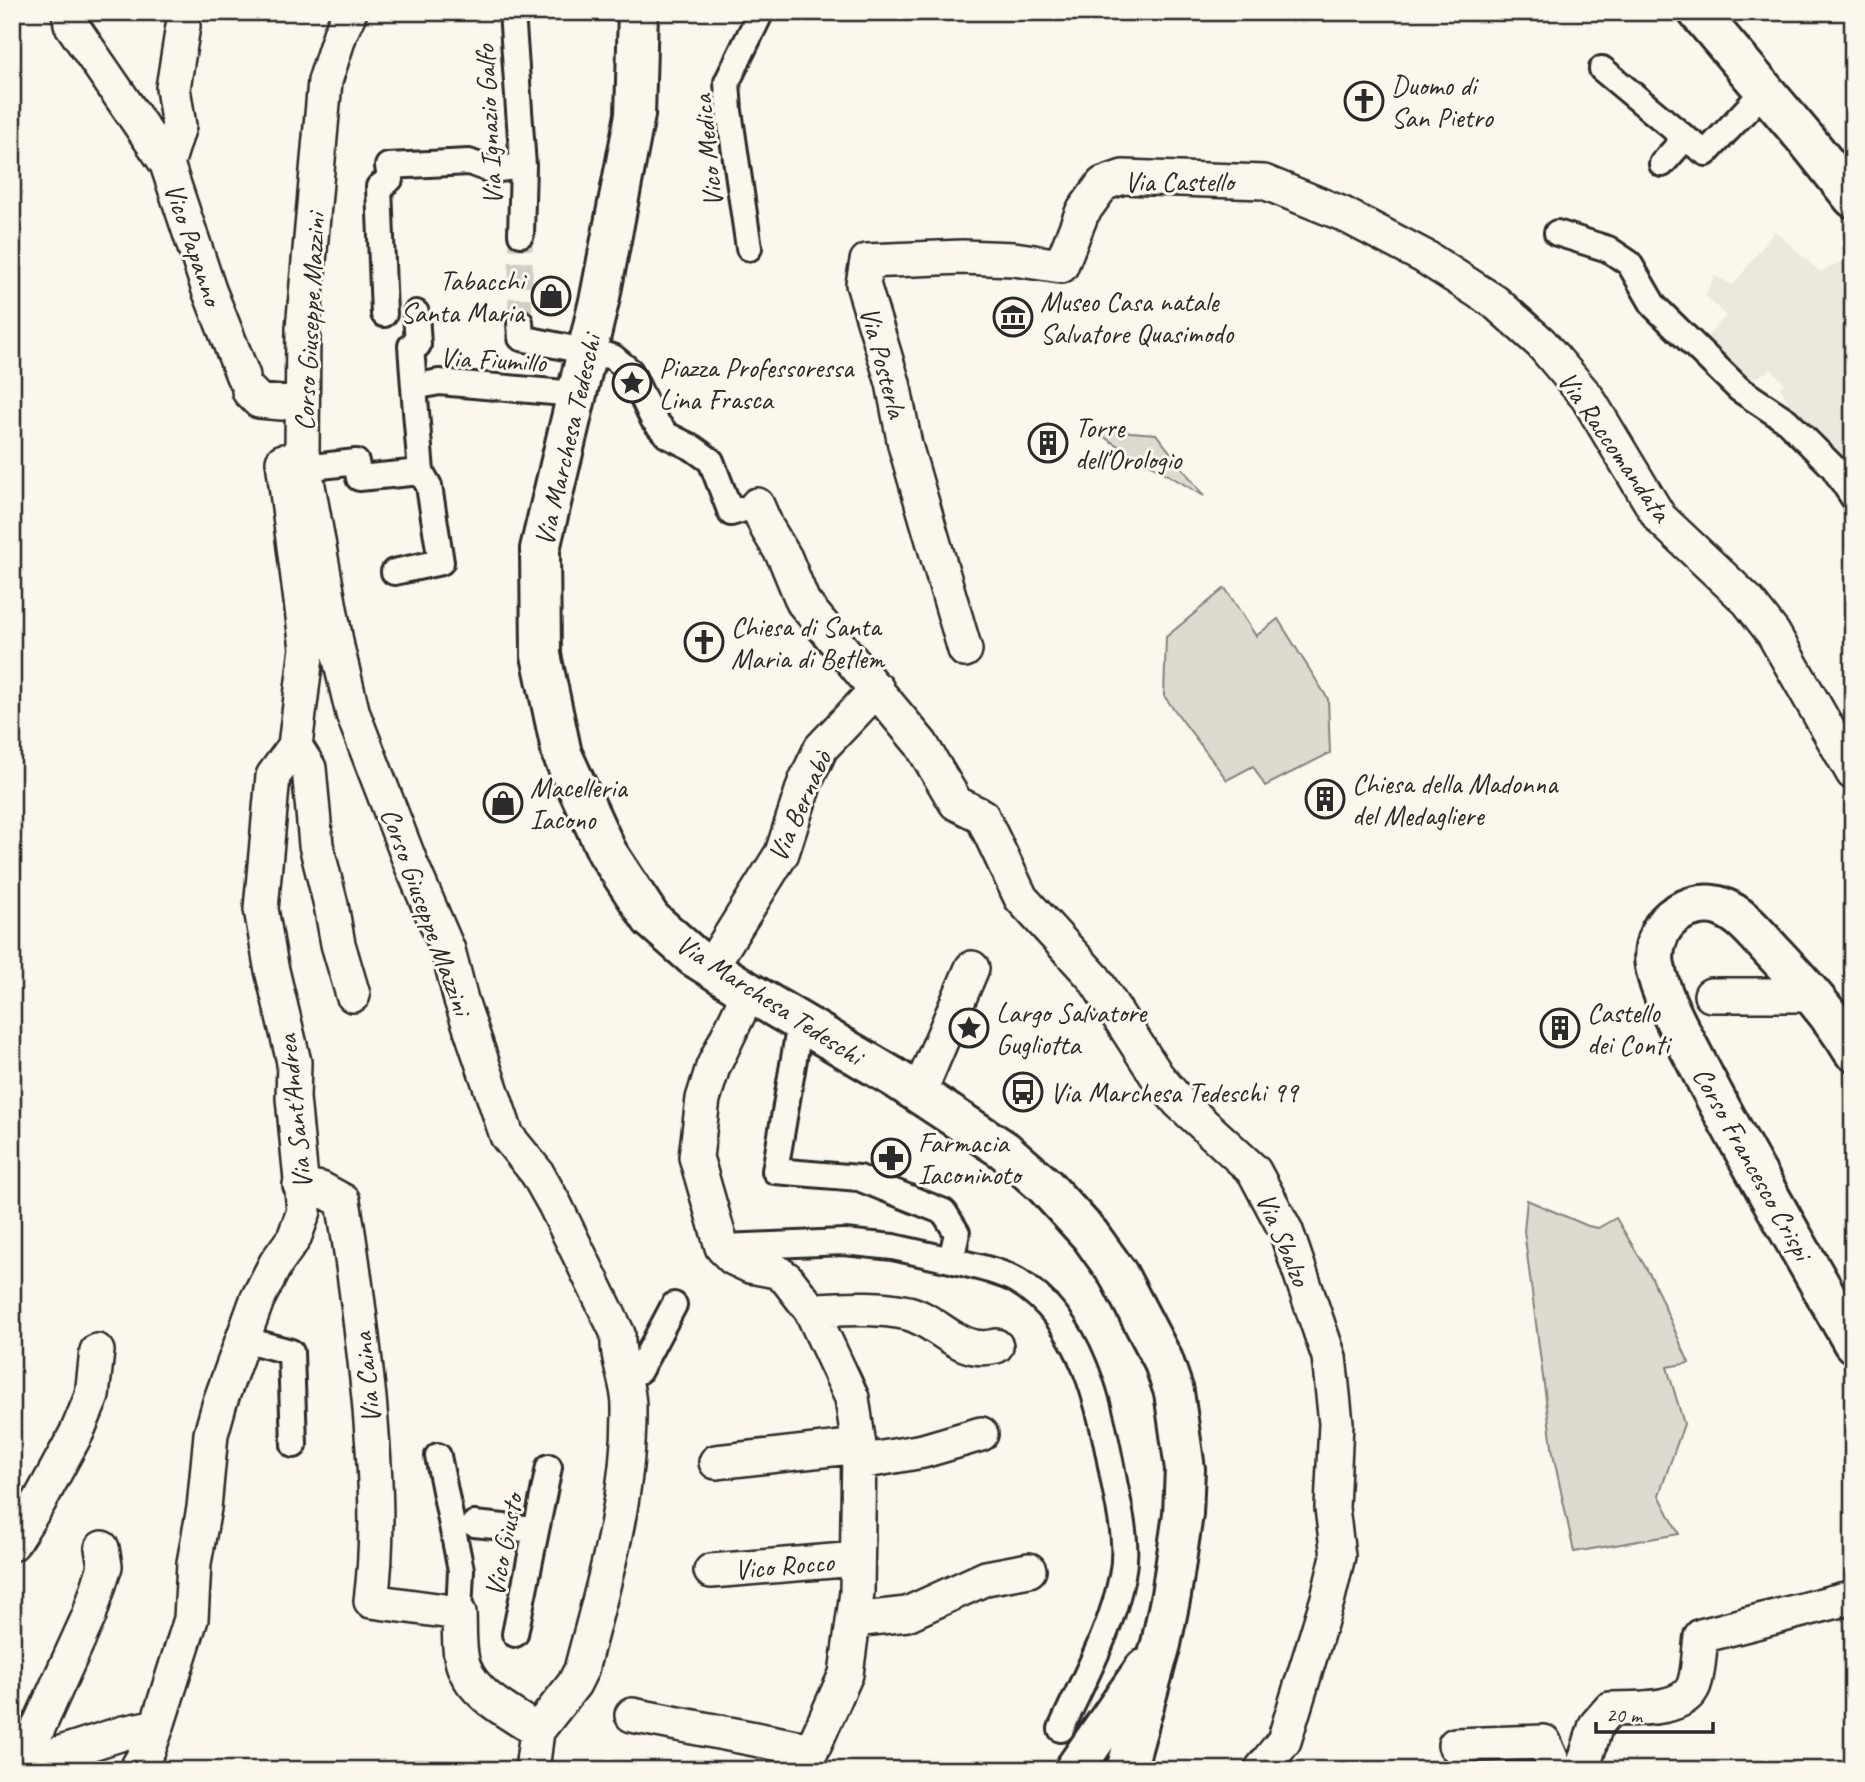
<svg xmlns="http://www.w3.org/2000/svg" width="1865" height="1782" viewBox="0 0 1865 1782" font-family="Caveat,sans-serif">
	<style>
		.built { fill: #ebe8de }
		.green { fill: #dddad0; stroke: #84827e; stroke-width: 2 }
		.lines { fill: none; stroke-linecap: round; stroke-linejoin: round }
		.pedestrian-tunnel { stroke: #d1cec5; stroke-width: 24; stroke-dasharray: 24 12; stroke-linecap: butt }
		.pedestrian-casing { stroke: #2b2b2b; stroke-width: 30 }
		.minor-casing { stroke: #2b2b2b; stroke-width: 38 }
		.tertiary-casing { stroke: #2b2b2b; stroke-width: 44 }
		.pedestrian { stroke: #fbf7ec; stroke-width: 24 }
		.minor { stroke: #fbf7ec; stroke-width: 33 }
		.tertiary { stroke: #fbf7ec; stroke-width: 38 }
		.labels { text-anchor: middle; stroke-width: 6; stroke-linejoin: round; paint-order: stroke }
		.poi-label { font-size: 28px; fill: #2b2b2b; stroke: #fbf7ec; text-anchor: start }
		.street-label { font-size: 28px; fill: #2b2b2b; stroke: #fbf7ec }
	</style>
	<rect width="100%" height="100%" fill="#fbf7ec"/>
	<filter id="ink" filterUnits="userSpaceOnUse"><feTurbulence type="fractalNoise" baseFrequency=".0143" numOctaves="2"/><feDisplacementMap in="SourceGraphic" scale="14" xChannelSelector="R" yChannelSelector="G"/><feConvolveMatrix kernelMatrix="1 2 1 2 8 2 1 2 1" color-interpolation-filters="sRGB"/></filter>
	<g filter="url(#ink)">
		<path class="built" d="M1775 231 1820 272 1853 256V485L1796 418 1780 387 1784 383 1772 369 1745 384 1701 343 1726 316 1705 295 1715 276 1733 285Z"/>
		<path class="green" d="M1093 429 1156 434 1204 496 1110 441Z
			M1225 588 1256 636 1278 619 1328 699 1330 753 1265 786 1253 766 1227 780 1164 696 1166 637Z
			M1527 1200 1588 1226 1598 1228 1616 1218 1652 1278 1689 1363 1667 1367 1684 1424 1659 1495 1679 1534 1574 1552 1553 1454 1524 1231Z"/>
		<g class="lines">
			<path class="pedestrian-tunnel" d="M520 322 521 234"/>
			<defs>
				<path id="pedestrian" d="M512 12 523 166 521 234
					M1602 69 1685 138
					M1662 164 1685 138 1706 153 1765 90
					M1557 233 1608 249 1629 263 1654 306 1739 389 1787 421 1833 467 1853 497
					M749 248 729 111 727 82 761 12
					M384 314 379 187 390 179 388 166 469 162 491 170 523 166
					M520 322 521 338 613 357 630 371 653 419 667 435 693 448 711 461 731 513 757 505
					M414 387 411 346 418 345 416 313
					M304 468 356 462 359 478 421 472 414 387 439 382 576 394
					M394 572 441 562 429 486 421 472
					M722 1247 844 1242 893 1247 951 1260 957 1233 944 1212 859 1178 775 1171 800 1023
					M951 1260C972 1266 998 1270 1017 1281 1083 1320 1100 1407 1113 1476 1119 1509 1129 1543 1122 1576 1112 1629 1083 1680 1061 1729
					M243 1339 291 1352 294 1445
					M639 1371 674 1305
					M438 1456 461 1570 459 1613
					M474 1524 535 1530
					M515 1634 549 1467"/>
				<path id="minor" d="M69 12 71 24 167 164
					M350 12 340 34 325 81 303 329 302 452 337 647 353 714 411 864 448 950 461 1000 507 1136 537 1173 555 1205 618 1334C616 1359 629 1382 629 1407 630 1499 604 1582 581 1670L574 1684 537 1731 532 1770
					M183 26 173 88 179 126 167 164 209 290 243 376
					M249 391 259 401 282 403
					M757 505 767 528 785 558 803 602 921 744 956 803 982 816 1021 898 1094 978 1157 1076 1179 1102 1254 1171 1286 1231 1329 1357 1336 1423 1332 1508 1338 1556 1328 1598 1284 1741 1261 1770
					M965 650 905 445 893 383 863 284 867 261 962 257 1014 259 1061 266 1082 213 1103 184 1123 177 1264 182 1343 214 1425 257 1495 302 1541 343 1587 397 1660 518 1748 601 1773 633 1853 773
					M295 746 309 768 316 845 331 905 338 944 353 995
					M710 968 782 853 805 782 821 748 877 689
					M749 992 713 1067 703 1099 696 1157 722 1247 733 1258 750 1266 776 1271 787 1279 811 1310 852 1398 859 1446 857 1592 846 1674 803 1770
					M1711 995H1813
					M919 1093 972 968
					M300 1185 321 1189 343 1201C354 1266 362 1332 369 1398 375 1466 380 1533 371 1601L459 1613C460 1629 458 1652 464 1667 475 1697 513 1714 537 1731
					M811 1310C844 1309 875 1306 908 1313 939 1321 959 1356 996 1346
					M716 1462 859 1446
					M860 1462 923 1451 981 1434
					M12 1544 39 1502 77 1432 92 1396 97 1351
					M711 1571 857 1559
					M854 1620 907 1614 986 1578 1029 1570
					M632 1715 811 1750
					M1455 1745 1544 1742 1556 1770
					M19 1770 89 1616 105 1566 102 1548
					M33 1770 45 1758 123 1733 157 1726 191 1619 194 1563 204 1508 211 1434 220 1402 257 1300 276 1263 294 1238 304 1211 293 1098 294 1062 271 966 261 909 273 776 295 746 307 648 283 461
					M136 1770 149 1748 157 1726
					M1582 1770 1596 1725 1610 1709C1634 1708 1684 1712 1694 1685 1699 1671 1699 1651 1701 1636L1853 1597"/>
				<path id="tertiary" d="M638 12 635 115 600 297 540 549 541 655 562 754 607 852 651 919 694 957 749 992 895 1078 1004 1150 1045 1186 1090 1235 1118 1274 1163 1360 1174 1392 1185 1469 1183 1514 1171 1595 1161 1644 1126 1770
					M1698 12 1809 143 1853 198
					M1853 1051C1831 1014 1802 983 1773 952 1757 935 1743 915 1721 907 1705 901 1684 907 1671 918 1658 929 1652 950 1655 966 1661 999 1685 1039 1700 1069 1748 1162 1802 1252 1853 1343
					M1074 1770 1144 1669"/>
			</defs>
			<use href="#pedestrian" class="pedestrian-casing"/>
			<use href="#minor" class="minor-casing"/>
			<use href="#tertiary" class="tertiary-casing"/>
			<use href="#pedestrian" class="pedestrian"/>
			<use href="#minor" class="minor"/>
			<use href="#tertiary" class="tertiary"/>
		</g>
	</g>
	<defs>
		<symbol id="church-ring" viewBox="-11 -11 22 22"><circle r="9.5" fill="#fbf7ec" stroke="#2b2b2b" stroke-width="1.5"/><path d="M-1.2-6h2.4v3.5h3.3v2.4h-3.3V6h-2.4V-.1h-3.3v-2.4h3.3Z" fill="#2b2b2b"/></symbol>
		<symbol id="shop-ring" viewBox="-11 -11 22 22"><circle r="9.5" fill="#fbf7ec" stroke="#2b2b2b" stroke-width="1.5"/><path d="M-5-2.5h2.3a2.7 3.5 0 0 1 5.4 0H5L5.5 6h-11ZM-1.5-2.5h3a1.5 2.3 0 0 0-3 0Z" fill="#2b2b2b"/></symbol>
		<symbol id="museum-ring" viewBox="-11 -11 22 22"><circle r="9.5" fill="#fbf7ec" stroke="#2b2b2b" stroke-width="1.5"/><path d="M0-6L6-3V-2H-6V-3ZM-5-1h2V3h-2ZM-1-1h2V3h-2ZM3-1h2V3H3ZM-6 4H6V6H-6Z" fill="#2b2b2b"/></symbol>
		<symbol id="sight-ring" viewBox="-11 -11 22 22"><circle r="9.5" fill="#fbf7ec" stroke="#2b2b2b" stroke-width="1.5"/><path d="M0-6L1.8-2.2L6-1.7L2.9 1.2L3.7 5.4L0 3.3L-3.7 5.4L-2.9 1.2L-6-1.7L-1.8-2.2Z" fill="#2b2b2b"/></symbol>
		<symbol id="building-ring" viewBox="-11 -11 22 22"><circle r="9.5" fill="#fbf7ec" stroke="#2b2b2b" stroke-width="1.5"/><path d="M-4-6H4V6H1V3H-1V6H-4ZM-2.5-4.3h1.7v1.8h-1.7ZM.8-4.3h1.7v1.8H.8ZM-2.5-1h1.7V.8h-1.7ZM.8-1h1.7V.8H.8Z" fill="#2b2b2b"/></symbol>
		<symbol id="bus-ring" viewBox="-11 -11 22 22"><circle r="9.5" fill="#fbf7ec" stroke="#2b2b2b" stroke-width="1.5"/><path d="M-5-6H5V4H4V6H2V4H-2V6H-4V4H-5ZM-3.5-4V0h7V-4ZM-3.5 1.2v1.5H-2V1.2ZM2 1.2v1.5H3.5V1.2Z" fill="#2b2b2b"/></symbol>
		<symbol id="pharmacy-ring" viewBox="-11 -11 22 22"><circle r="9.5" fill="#fbf7ec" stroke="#2b2b2b" stroke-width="1.5"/><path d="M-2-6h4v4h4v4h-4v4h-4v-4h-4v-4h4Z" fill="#2b2b2b"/></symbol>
	</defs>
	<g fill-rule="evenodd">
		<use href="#church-ring" x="1342" y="79" width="44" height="44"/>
		<use href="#shop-ring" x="529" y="274" width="44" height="44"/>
		<use href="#museum-ring" x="991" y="295" width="44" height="44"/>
		<use href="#sight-ring" x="610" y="361" width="44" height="44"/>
		<use href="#building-ring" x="1026" y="421" width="44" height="44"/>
		<use href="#church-ring" x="682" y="620" width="44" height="44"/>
		<use href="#building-ring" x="1303" y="777" width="44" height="44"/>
		<use href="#shop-ring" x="481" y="781" width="44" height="44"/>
		<use href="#sight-ring" x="947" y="1006" width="44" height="44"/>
		<use href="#building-ring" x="1538" y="1006" width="44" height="44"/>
		<use href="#bus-ring" x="1001" y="1070" width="44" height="44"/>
		<use href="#pharmacy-ring" x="869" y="1136" width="44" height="44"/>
	</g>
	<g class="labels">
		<g class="poi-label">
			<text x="1391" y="95">Duomo di<tspan x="1391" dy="32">San Pietro</tspan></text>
			<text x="524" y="290" text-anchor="end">Tabacchi<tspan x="524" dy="32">Santa Maria</tspan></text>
			<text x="1040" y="311">Museo Casa natale<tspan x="1040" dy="32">Salvatore Quasimodo</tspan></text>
			<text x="659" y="377">Piazza Professoressa<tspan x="659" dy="32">Lina Frasca</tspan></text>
			<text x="1075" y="437">Torre<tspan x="1075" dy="32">dell'Orologio</tspan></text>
			<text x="731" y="636">Chiesa di Santa<tspan x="731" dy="32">Maria di Betlem</tspan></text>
			<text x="1352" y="793">Chiesa della Madonna<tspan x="1352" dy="32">del Medagliere</tspan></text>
			<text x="530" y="797">Macelleria<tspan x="530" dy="32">Iacono</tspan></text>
			<text x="996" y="1022">Largo Salvatore<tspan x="996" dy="32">Gugliotta</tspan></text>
			<text x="1587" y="1022">Castello<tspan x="1587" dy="32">dei Conti</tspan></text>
			<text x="1050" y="1102">Via Marchesa Tedeschi 99</text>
			<text x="918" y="1152">Farmacia<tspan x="918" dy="32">Iaconinoto</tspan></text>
		</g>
		<g class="street-label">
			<text transform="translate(488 125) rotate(-93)" y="10">Via Ignazio Galfo</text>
			<text transform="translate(707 151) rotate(-96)" y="10">Vico Medica</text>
			<text x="1179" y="191">Via Castello</text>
			<text transform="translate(194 244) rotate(71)" y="10">Vico Papanno</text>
			<text transform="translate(309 322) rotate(-87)" y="10">Corso Giuseppe Mazzini</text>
			<text transform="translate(493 359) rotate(3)" y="10">Via Fiumillo</text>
			<text transform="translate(884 362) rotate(75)" y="10">Via Posterla</text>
			<text transform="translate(567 440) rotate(-77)" y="10">Via Marchesa Tedeschi</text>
			<text transform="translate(1615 446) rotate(55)" y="10">Via Raccomandata</text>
			<text transform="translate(799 806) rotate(-66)" y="10">Via Bernabò</text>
			<text transform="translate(427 911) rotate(70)" y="10">Corso Giuseppe Mazzini</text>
			<text transform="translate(770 999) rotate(33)" y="10">Via Marchesa Tedeschi</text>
			<text transform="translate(294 1112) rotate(-96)" y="10">Via Sant'Andrea</text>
			<text transform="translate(1753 1163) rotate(61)" y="10">Corso Francesco Crispi</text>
			<text transform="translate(1284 1239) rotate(67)" y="10">Via Sbalzo</text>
			<text transform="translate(366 1378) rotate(-96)" y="10">Via Caina</text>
			<text transform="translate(503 1545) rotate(-79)" y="10">Vico Giusto</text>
			<text transform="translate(784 1565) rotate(-5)" y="10">Vico Rocco</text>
		</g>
	</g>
	<rect width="1865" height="1782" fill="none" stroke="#fbf7ec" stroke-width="42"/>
	<rect x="21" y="21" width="1823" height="1740" fill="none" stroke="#2b2b2b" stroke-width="2.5" filter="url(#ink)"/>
	<path d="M1596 1722v10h117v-10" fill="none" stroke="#2b2b2b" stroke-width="3.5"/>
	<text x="1606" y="1722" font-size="21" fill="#2b2b2b" stroke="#fbf7ec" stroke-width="5" paint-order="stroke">20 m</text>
</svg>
